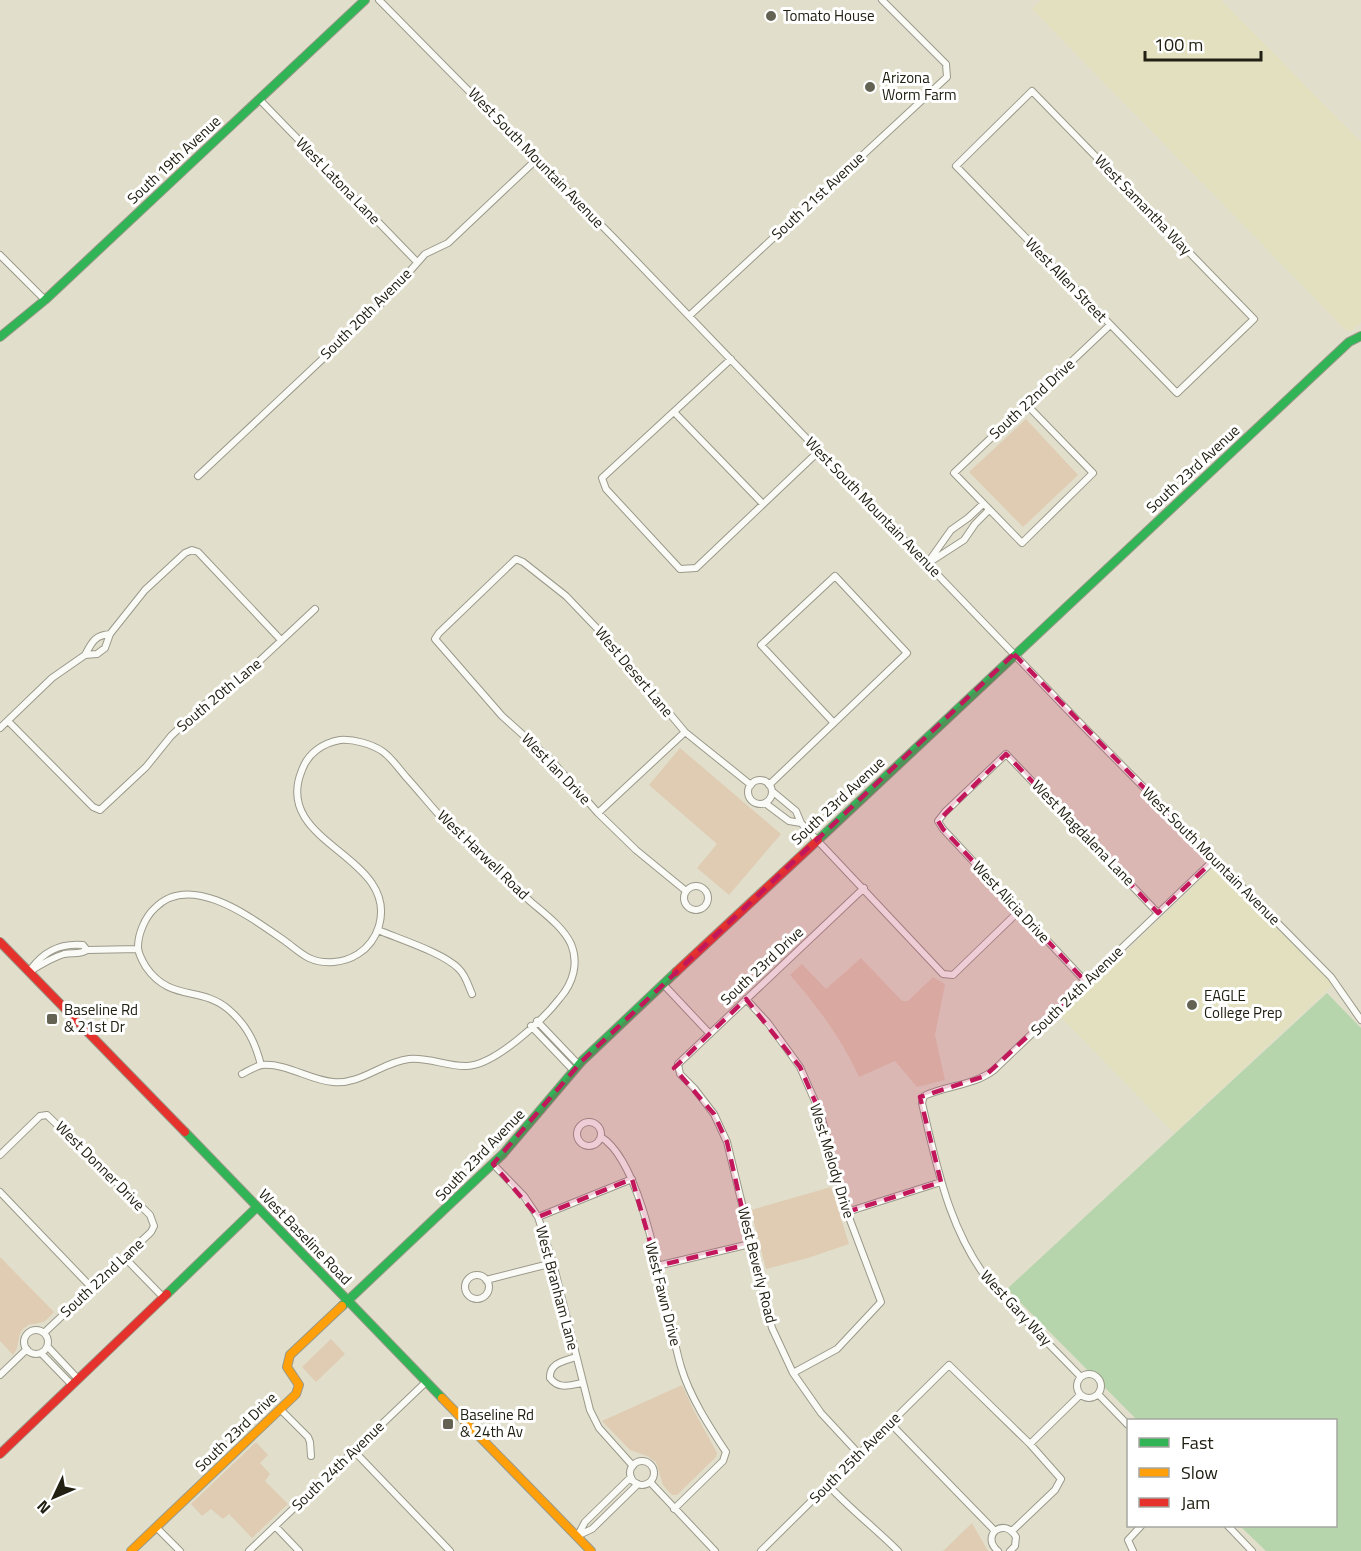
<svg xmlns="http://www.w3.org/2000/svg" width="1361" height="1551" viewBox="0 0 1361 1551" font-family="'Titillium Web',sans-serif">
	<style>
		.built { fill: #e3e0bf }
		.green { fill: #dfccb3 }
		.water { fill: #b6d5ad }
		.lines { fill: none; stroke-linecap: round; stroke-linejoin: round }
		.street-casing { stroke: #9a998a; stroke-width: 8 }
		.fast-casing { stroke: #9a998a; stroke-width: 10 }
		.slow-casing { stroke: #9a998a; stroke-width: 10 }
		.jam-casing { stroke: #9a998a; stroke-width: 10 }
		.street { stroke: #fafaf7; stroke-width: 6 }
		.fast { stroke: #30b455; stroke-width: 8 }
		.slow { stroke: #ff9f0a; stroke-width: 8 }
		.jam { stroke: #e5322d; stroke-width: 8 }
		.marked { fill: #c2185b; fill-opacity: 0.2; stroke: #c2185b; stroke-width: 4.5; stroke-dasharray: 12 8; stroke-linejoin: round }
		.poi-dot { fill: #646353; stroke: #fff; stroke-width: 2 }
		.labels { text-anchor: middle; stroke-width: 6; stroke-linejoin: round; paint-order: stroke }
		.poi-label { font-size: 15px; fill: #212013; stroke: #fff; text-anchor: start }
		.street-label { font-size: 15px; fill: #212013; stroke: #fff }
	</style>
	<rect width="100%" height="100%" fill="#e1dfcb"/>
	<path class="built" d="M1041 0H1221L1361 142V322L1350 332 1345 329 1032 9Z
		M1215 866 1333 985 1174 1133 1060 1016Z"/>
	<path class="green" d="M1026 419 1078 475 1023 527 969 472Z
		M680 748 781 834 729 895 697 868 717 844 649 785Z
		M861 958 902 1001H908L933 977 945 984 935 1035 945 1080 917 1087 895 1061 859 1077C842 1039 817 1006 790 975L802 964 826 989Z
		M831 1187 849 1244 808 1258 766 1269 751 1210Z
		M0 1257 54 1312C51 1315 46 1321 43 1322 36 1325 30 1322 24 1328 16 1335 21 1346 13 1355L0 1341Z
		M331 1339 345 1354 316 1382 302 1367Z
		M682 1385 693 1409 717 1453 716 1457 677 1495H672L663 1485 656 1462 647 1456 630 1450 602 1421Z
		M256 1442 268 1455 260 1463 270 1474 265 1481 288 1504 252 1538 229 1514 223 1519 211 1509 202 1516 191 1504Z
		M972 1523 988 1551H943Z"/>
	<path class="water" d="M1327 993 1361 1028V1551H1266L1240 1526H1336V1420H1137L1007 1289Z"/>
	<g class="lines">
		<defs>
			<path id="street" d="M379 0 614 238 1082 725 1331 977 1361 1020
				M1032 91 1254 319 1177 393 956 166Z
				M259 99 417 262
				M0 255 45 300
				M689 316 947 77 946 64 882 0
				M731 359 602 478 606 489 680 569 696 568 819 451
				M1026 404 1093 473 1022 543 954 473 1110 325
				M674 412 763 504
				M198 476 379 306 425 254 448 243 537 159
				M929 561 951 530 968 518 983 504
				M927 564 964 540 975 524 989 510
				M85 655C92 642 95 635 110 634
				M8 721 93 807 100 810 146 767 171 736 205 704 238 681 315 609
				M0 728 52 678 85 655 97 654 105 648 110 634 145 590 185 553 192 550 198 552 281 640
				M748 792a12 12 0 1 1 24 0a12 12 0 1 1-24 0Z
				M769 785 907 653 835 576 761 645 834 723
				M772 791 796 811 801 823 943 974 953 975 1019 911
				M765 803 789 821 801 823
				M598 813 685 732
				M684 898a12 12 0 1 1 24 0a12 12 0 1 1-24 0Z
				M686 891 636 850 598 813 551 760 502 716 435 639 439 633 516 559 523 562 566 596 611 643 685 732 751 785
				M378 930C399 939 444 953 459 969 466 976 468 985 472 994
				M31 969C44 951 60 943 83 945L87 950
				M29 972C40 965 51 958 64 954 72 952 80 955 87 950L138 949
				M1086 982 943 829 938 821 945 812 1006 754 1158 913
				M663 984 710 1034
				M746 999 768 1023 800 1067 821 1115 847 1212 881 1302 837 1349 793 1373
				M537 1021 578 1064
				M531 1026 573 1070
				M242 1074C248 1071 256 1066 262 1065 287 1063 309 1080 333 1082 361 1085 382 1062 409 1059 429 1057 448 1067 467 1066 495 1065 543 1020 560 998 573 983 579 963 571 944 563 927 545 914 531 902 508 880 483 860 461 838 441 819 425 798 407 778 399 769 392 758 382 751 371 744 354 739 340 740 323 743 308 753 302 770 271 844 399 855 379 926 375 939 369 947 358 954 344 963 324 965 309 958 301 954 292 946 285 941 253 919 191 871 155 908 145 917 138 934 138 947 138 954 143 962 146 967 170 1002 201 986 228 1009 247 1025 255 1042 261 1065
				M577 1134a12 12 0 1 1 24 0a12 12 0 1 1-24 0Z
				M601 1137C647 1165 665 1314 681 1367 690 1397 709 1426 726 1452L723 1461 674 1509
				M0 1155 40 1116 47 1115 150 1215 154 1226 151 1232 45 1332
				M493 1164 524 1196 538 1217 553 1263 590 1410 599 1428 633 1466
				M0 1192 92 1288
				M847 1212 941 1182
				M538 1217 632 1179
				M125 1258 163 1297
				M657 1266 750 1244
				M465 1287a12 12 0 1 1 24 0a12 12 0 1 1-24 0Z
				M486 1280 553 1263
				M24 1342a12 12 0 1 1 24 0a12 12 0 1 1-24 0Z
				M48 1347 78 1379
				M41 1353 72 1385
				M576 1357C564 1361 549 1363 550 1378 559 1390 570 1385 582 1383
				M1077 1386a12 12 0 1 1 24 0a12 12 0 1 1-24 0Z
				M0 1375 27 1349
				M1081 1377 997 1291C951 1239 937 1169 922 1103L924 1096C947 1085 973 1086 994 1070L1214 860
				M1098 1394 1128 1425
				M280 1409 308 1437 310 1442 311 1456
				M890 1423 995 1531
				M1030 1444 1080 1395
				M354 1451 450 1551
				M859 1454 821 1413 793 1373 772 1328 727 1142 714 1114 694 1088 680 1074 678 1064 864 888
				M630 1473a12 12 0 1 1 24 0a12 12 0 1 1-24 0Z
				M650 1482 715 1551
				M828 1485C850 1509 875 1528 898 1551
				M275 1526 299 1551
				M1228 1526 1252 1551
				M156 1527 180 1551
				M577 1536 592 1529 638 1484
				M577 1537 585 1522 631 1477
				M249 1551 427 1381
				M761 1551 949 1365 1030 1444 1061 1479 1055 1490 1012 1531
				M998 1551C980 1536 1004 1516 1016 1537L1015 1546 1010 1551
				M1133 1551 1128 1540 1141 1526"/>
			<path id="fast" d="M0 337 45 300 365 0
				M818 840 1349 342 1361 336
				M185 1132 442 1398
				M167 1294 257 1207
				M342 1306 503 1154 582 1061 676 972"/>
			<path id="slow" d="M442 1398 591 1551
				M131 1551 296 1394 299 1385 287 1367 290 1355 342 1306"/>
			<path id="jam" d="M0 942 185 1132
				M676 972 818 840
				M0 1454 167 1294"/>
		</defs>
		<use href="#street" class="street-casing"/>
		<use href="#fast" class="fast-casing"/>
		<use href="#slow" class="slow-casing"/>
		<use href="#jam" class="jam-casing"/>
		<use href="#street" class="street"/>
		<use href="#fast" class="fast"/>
		<use href="#slow" class="slow"/>
		<use href="#jam" class="jam"/>
	</g>
	<path class="marked" d="M1014 654 1214 860 1158 913 1006 754 938 821 943 829 1086 982 985 1076 920 1097 941 1182 847 1212 821 1115 800 1067 746 999 674 1068 714 1114 727 1142 750 1244 657 1266 632 1179 538 1217 493 1164 582 1061Z"/>
	<g class="poi-dot">
		<circle cx="771" cy="16" r="6"/>
		<circle cx="870" cy="87" r="6"/>
		<circle cx="1192" cy="1005" r="6"/>
		<rect x="46" y="1013" width="12" height="12" rx="3"/>
		<rect x="442" y="1418" width="12" height="12" rx="3"/>
	</g>
	<g class="labels">
		<g class="poi-label">
			<text x="783" y="21">Tomato House</text>
			<text x="882" y="83">Arizona<tspan x="882" dy="17">Worm Farm</tspan></text>
			<text x="1204" y="1001">EAGLE<tspan x="1204" dy="17">College Prep</tspan></text>
			<text x="64" y="1015">Baseline Rd<tspan x="64" dy="17">&amp; 21st Dr</tspan></text>
			<text x="460" y="1420">Baseline Rd<tspan x="460" dy="17">&amp; 24th Av</tspan></text>
		</g>
		<g class="street-label">
			<text transform="translate(536 158) rotate(46)" y="5">West South Mountain Avenue</text>
			<text transform="translate(174 160) rotate(-43)" y="5">South 19th Avenue</text>
			<text transform="translate(338 181) rotate(46)" y="5">West Latona Lane</text>
			<text transform="translate(818 196) rotate(-43)" y="5">South 21st Avenue</text>
			<text transform="translate(1143 205) rotate(46)" y="5">West Samantha Way</text>
			<text transform="translate(1066 280) rotate(46)" y="5">West Allen Street</text>
			<text transform="translate(366 314) rotate(-45)" y="5">South 20th Avenue</text>
			<text transform="translate(1032 399) rotate(-43)" y="5">South 22nd Drive</text>
			<text transform="translate(1193 469) rotate(-43)" y="5">South 23rd Avenue</text>
			<text transform="translate(873 507) rotate(46)" y="5">West South Mountain Avenue</text>
			<text transform="translate(634 672) rotate(50)" y="5">West Desert Lane</text>
			<text transform="translate(219 695) rotate(-40)" y="5">South 20th Lane</text>
			<text transform="translate(556 769) rotate(46)" y="5">West Ian Drive</text>
			<text transform="translate(838 801) rotate(-43)" y="5">South 23rd Avenue</text>
			<text transform="translate(1083 833) rotate(46)" y="5">West Magdalena Lane</text>
			<text transform="translate(483 855) rotate(44)" y="5">West Harwell Road</text>
			<text transform="translate(1211 856) rotate(45)" y="5">West South Mountain Avenue</text>
			<text transform="translate(1011 902) rotate(47)" y="5">West Alicia Drive</text>
			<text transform="translate(762 966) rotate(-43)" y="5">South 23rd Drive</text>
			<text transform="translate(1077 991) rotate(-44)" y="5">South 24th Avenue</text>
			<text transform="translate(480 1155) rotate(-46)" y="5">South 23rd Avenue</text>
			<text transform="translate(832 1161) rotate(73)" y="5">West Melody Drive</text>
			<text transform="translate(100 1166) rotate(45)" y="5">West Donner Drive</text>
			<text transform="translate(305 1237) rotate(46)" y="5">West Baseline Road</text>
			<text transform="translate(757 1265) rotate(76)" y="5">West Beverly Road</text>
			<text transform="translate(102 1278) rotate(-43)" y="5">South 22nd Lane</text>
			<text transform="translate(557 1288) rotate(75)" y="5">West Branham Lane</text>
			<text transform="translate(663 1294) rotate(76)" y="5">West Fawn Drive</text>
			<text transform="translate(1016 1308) rotate(47)" y="5">West Gary Way</text>
			<text transform="translate(236 1432) rotate(-44)" y="5">South 23rd Drive</text>
			<text transform="translate(855 1458) rotate(-45)" y="5">South 25th Avenue</text>
			<text transform="translate(338 1466) rotate(-44)" y="5">South 24th Avenue</text>
		</g>
	</g>
	<rect x="1127" y="1419" width="210" height="108" fill="#ffffff" stroke="#a6a6a1" stroke-width="1.5"/>
	<rect x="1139" y="1438" width="30" height="9" fill="#30b455" stroke="#a6a6a1" stroke-width="1.5"/>
	<text x="1181" y="1449" font-size="18" fill="#212013">Fast</text>
	<rect x="1139" y="1468" width="30" height="9" fill="#ff9f0a" stroke="#a6a6a1" stroke-width="1.5"/>
	<text x="1181" y="1479" font-size="18" fill="#212013">Slow</text>
	<rect x="1139" y="1498" width="30" height="9" fill="#e5322d" stroke="#a6a6a1" stroke-width="1.5"/>
	<text x="1181" y="1509" font-size="18" fill="#212013">Jam</text>
	<g transform="translate(54 1497) rotate(226)" stroke="#ffffff" stroke-width="4.5" paint-order="stroke">
	<path d="M0-4.5L10 22L0 15L-10 22Z" fill="#212013"/>
	<text y="-9" font-size="16" font-weight="bold" text-anchor="middle" fill="#212013">N</text>
	</g>
	<path d="M1145 51v9h116v-9" fill="none" stroke="#212013" stroke-width="3"/>
	<text x="1154" y="51" font-size="18" fill="#212013" stroke="#ffffff" stroke-width="4.5" paint-order="stroke">100 m</text>
</svg>
